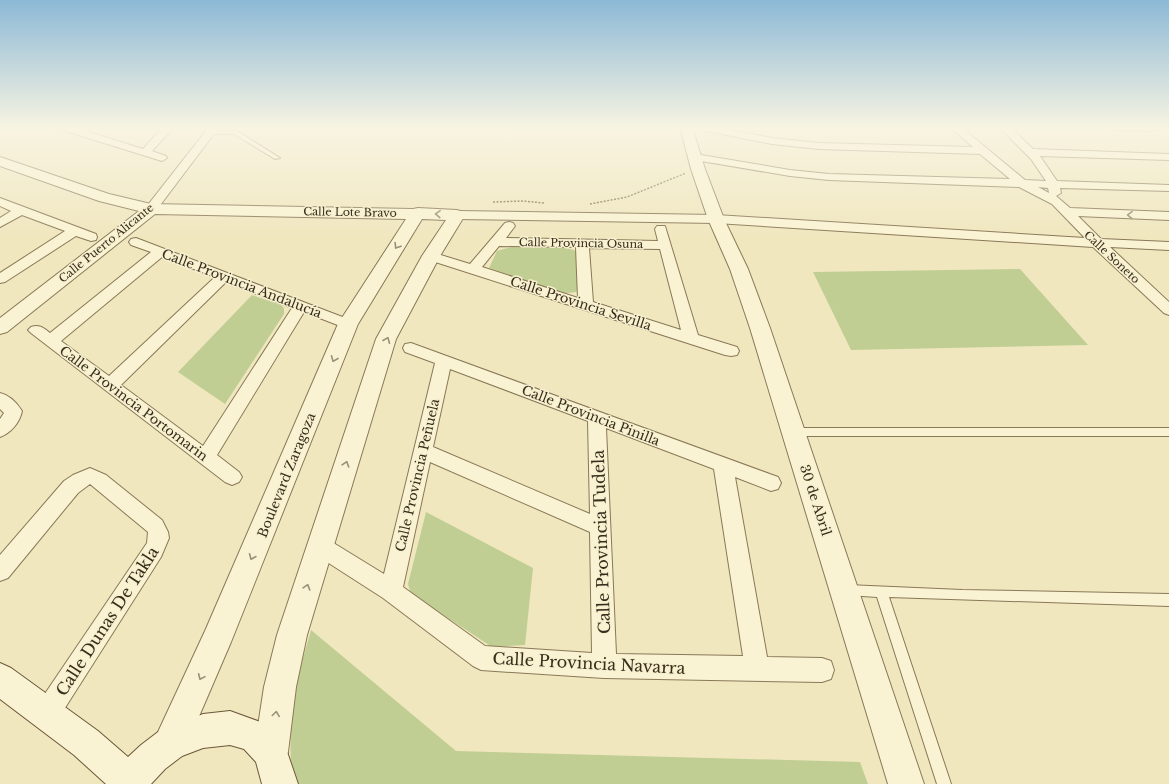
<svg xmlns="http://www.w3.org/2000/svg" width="1169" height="784" viewBox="0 0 1169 784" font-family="'Libre Baskerville',serif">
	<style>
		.green { fill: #c0ce93 }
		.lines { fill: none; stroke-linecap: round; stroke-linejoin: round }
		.service-casing { stroke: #897857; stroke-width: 2 }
		.minor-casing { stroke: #897857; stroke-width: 2 }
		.tertiary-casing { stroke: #897857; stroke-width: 2 }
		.secondary-casing { stroke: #6b583a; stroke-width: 2 }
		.path { stroke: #897857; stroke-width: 1.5; stroke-dasharray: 2 1.5; stroke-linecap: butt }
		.service { fill: #faf3d3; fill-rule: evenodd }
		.minor { fill: #faf3d3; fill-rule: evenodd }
		.tertiary { fill: #faf3d3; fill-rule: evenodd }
		.secondary { fill: #faf3d3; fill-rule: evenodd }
		.oneway { stroke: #999078 }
		.labels { text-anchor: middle; stroke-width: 3; stroke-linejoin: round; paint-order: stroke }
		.far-street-label { font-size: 11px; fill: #382d1c; stroke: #f7f0cf }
		.street-label { font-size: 13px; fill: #382d1c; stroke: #f7f0cf }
		.near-street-label { font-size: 16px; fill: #382d1c; stroke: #f7f0cf }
	</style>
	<rect width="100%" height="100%" fill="#f0e7bf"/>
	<path class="green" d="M511 247 565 248 574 250 576 253 580 286 576 292 561 294 489 268 497 251Z
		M1020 269 1088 345 851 350 813 272Z
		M252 295 281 305 284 308V314L225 404 178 372Z
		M426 512 533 568 525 645 492 647 416 597 410 591 408 584Z
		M311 630 456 751 860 762 868 784H291L290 704Z"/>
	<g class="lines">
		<defs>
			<path id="service" d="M210 131H237L280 158 275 159 234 134H208L207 133Z
				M793 428H1169V436H793L790 435 788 432 790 429Z
				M847 585 962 590 1169 594V606L889 597 951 784H937L877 597 847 595 843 594 841 590 843 586Z"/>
			<path id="minor" d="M58 127H73L143 149 163 127H174L152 151 166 156 167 158 162 161 59 129Z
				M209 127H219L155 212H147L145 209 147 206Z
				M697 127H717L772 138 819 143 973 147 950 127H961L1025 180 1046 181 1031 159 999 127H1010L1033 149 1169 154V160L1040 156 1057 181 1169 185V191L1060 188 1061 193 1056 196 1070 208 1169 212V220L1078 216 1101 239 1169 242V250L1110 247 1169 302V315L1164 313 1093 247 716 223 457 219 453 218 451 215 453 212 457 211 716 215 1085 238 1052 204 1019 187 829 180 790 176 695 160 690 157 695 154 790 170 829 174 1010 179 980 154 819 149 772 144 702 130ZM1038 187 1048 188 1049 193Z
				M1106 127H1163L1162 129 1149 131 1111 130Z
				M0 198 96 234 97 237 96 240 91 241 76 236 5 282 0 283V273L65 231 22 215 0 227V218L11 211 0 206Z
				M509 222 513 223 515 226 506 238 658 241 655 229 657 226H665L698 335 737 347 739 351 737 355 731 356 725 355 426 259 424 256 426 253 431 252 470 264 505 223ZM499 246 576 247 578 298 482 267ZM589 248 660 249 681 330 593 302Z
				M136 238 353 321 356 324 353 327 348 329 304 312 217 455 239 472 242 477 239 482 232 485 225 482 31 333 28 330 31 327C39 324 44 328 50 333L151 252 131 245 129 242 131 239ZM162 257 215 277 109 376 61 341ZM226 282 292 308 203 446 121 385Z
				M411 343 778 477 781 483 778 489 771 491 735 477 767 657 822 658 831 661 834 670 831 679 822 682 604 678 481 670 473 666 383 598 313 553 309 546 313 539 320 537 327 539 384 574 435 363 405 352 403 348 405 344ZM450 369 588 421 590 514 433 447ZM606 428 714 469 743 656 616 654ZM430 462 590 532 592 653 485 646 403 587Z
				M0 393C9 395 17 403 22 411 20 422 11 433 0 437V419L4 413 0 409Z
				M90 468 106 475 162 520 168 532 169 538 161 557 56 722 47 726 38 722 34 713 38 704 147 543 148 532 90 484 78 493 8 578 0 581V555L64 481 73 475Z"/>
			<path id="tertiary" d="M680 127H692L705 169 724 219 748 269 770 328 924 784H888L750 328 730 269 708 219 691 169Z
				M0 157 109 194 151 204 413 209 418 208 457 210 463 212 465 215 440 256 396 339 307 635 296 687 288 752 283 764 271 769 259 764 254 752 264 687 277 635 376 339 422 256 446 220 422 219 358 324 231 642 182 756 170 761 158 756 153 744 158 732 205 631 338 324 406 219 155 214 7 332 0 334V318L139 211 99 201 0 166Z"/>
			<path id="secondary" d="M0 663 11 668 98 731 128 757 141 745 158 732 203 714 230 711 266 724 283 740 298 784H262L256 762 244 749 230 745 203 748 182 756 165 769 151 784H106L74 755 0 699Z"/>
		</defs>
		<use href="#service" class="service-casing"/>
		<use href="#minor" class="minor-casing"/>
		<use href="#tertiary" class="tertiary-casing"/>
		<use href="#secondary" class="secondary-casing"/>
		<path class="path" d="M493 202 523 201 544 203
			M590 204 627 197 686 173"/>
		<use href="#service" class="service"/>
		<use href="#minor" class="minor"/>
		<use href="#tertiary" class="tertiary"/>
		<use href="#secondary" class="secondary"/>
	</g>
	<defs><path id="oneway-chevron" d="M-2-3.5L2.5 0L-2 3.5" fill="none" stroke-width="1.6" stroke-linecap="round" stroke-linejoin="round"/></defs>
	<g class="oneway">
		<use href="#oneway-chevron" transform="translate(438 214) rotate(-177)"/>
		<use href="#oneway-chevron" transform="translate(1130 215) rotate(-178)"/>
		<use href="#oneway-chevron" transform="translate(397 246) rotate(122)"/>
		<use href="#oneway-chevron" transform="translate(387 340) rotate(-68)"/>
		<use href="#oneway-chevron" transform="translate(334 359) rotate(112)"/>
		<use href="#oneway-chevron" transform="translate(346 464) rotate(-72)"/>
		<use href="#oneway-chevron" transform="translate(252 557) rotate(113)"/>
		<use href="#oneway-chevron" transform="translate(307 587) rotate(-73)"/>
		<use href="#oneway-chevron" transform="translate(201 677) rotate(114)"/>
		<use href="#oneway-chevron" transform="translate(276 714) rotate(-82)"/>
	</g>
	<linearGradient id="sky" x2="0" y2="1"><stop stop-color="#8cb9d6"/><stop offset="0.54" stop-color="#f8f4e2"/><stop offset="1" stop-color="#f8f4e2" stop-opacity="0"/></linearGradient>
	<rect width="1169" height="237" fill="url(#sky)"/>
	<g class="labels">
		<g class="far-street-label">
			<text transform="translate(350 212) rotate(1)" y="4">Calle Lote Bravo</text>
			<text transform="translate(106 243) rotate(-39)" y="4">Calle Puerto Alicante</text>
			<text transform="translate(581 243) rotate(1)" y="4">Calle Provincia Osuna</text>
			<text transform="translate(1112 257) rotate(43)" y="4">Calle Soneto</text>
		</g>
		<g class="street-label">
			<text transform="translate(242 283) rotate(21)" y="5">Calle Provincia Andalucía</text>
			<text transform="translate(581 303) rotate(18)" y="5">Calle Provincia Sevilla</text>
			<text transform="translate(134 403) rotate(37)" y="5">Calle Provincia Portomarin</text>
			<text transform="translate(591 415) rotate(21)" y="5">Calle Provincia Pinilla</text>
			<text transform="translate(286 475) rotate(-68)" y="5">Boulevard Zaragoza</text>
			<text transform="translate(417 475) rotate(-77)" y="5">Calle Provincia Peñuela</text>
			<text transform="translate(816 500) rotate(72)" y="5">30 de Abril</text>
		</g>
		<g class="near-street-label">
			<text transform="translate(601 542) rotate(-92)" y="6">Calle Provincia Tudela</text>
			<text transform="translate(107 621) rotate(-57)" y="6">Calle Dunas De Takla</text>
			<text transform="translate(589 663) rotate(3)" y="6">Calle Provincia Navarra</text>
		</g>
	</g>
</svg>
